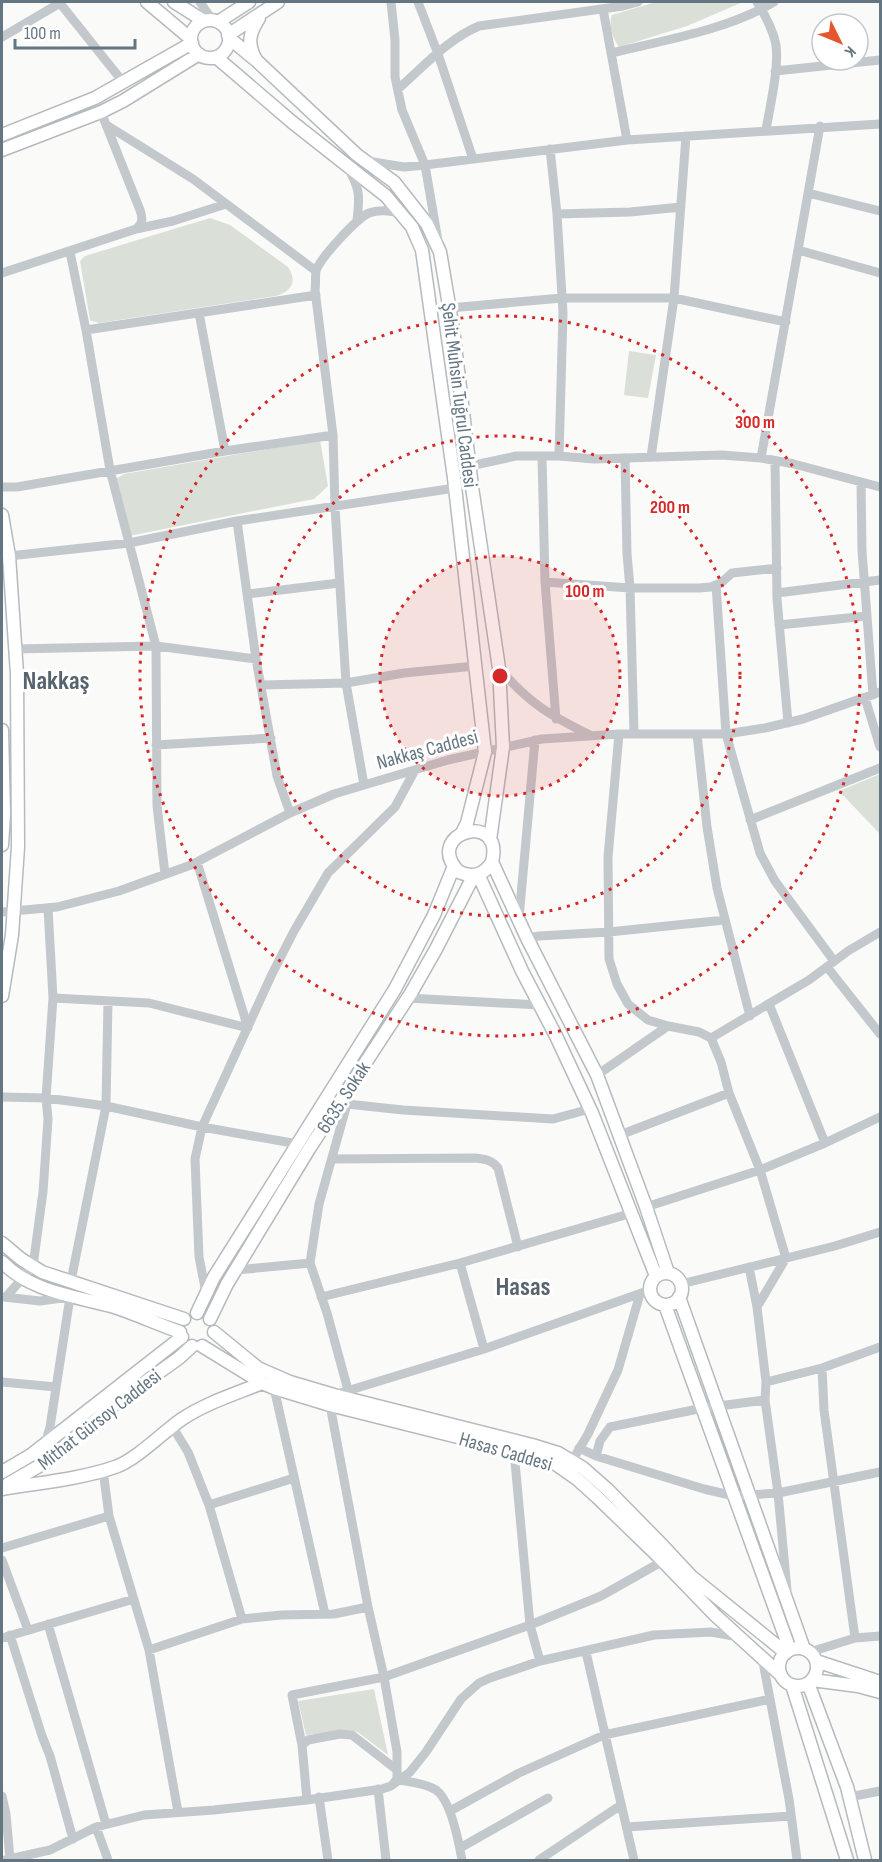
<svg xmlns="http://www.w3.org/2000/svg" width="882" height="1862" viewBox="0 0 882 1862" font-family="'Sofia Sans Condensed',sans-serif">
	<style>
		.green { fill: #dadfd7 }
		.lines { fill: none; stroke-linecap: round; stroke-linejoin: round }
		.major-casing { stroke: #b5babe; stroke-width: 15 }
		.minor { stroke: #c3c8cc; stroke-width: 9 }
		.major { stroke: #fff; stroke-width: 12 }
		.ring { fill: none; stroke: #d62828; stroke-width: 3; stroke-dasharray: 3 6 }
		.labels { text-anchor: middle; stroke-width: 6; stroke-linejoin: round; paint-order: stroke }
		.street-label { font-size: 20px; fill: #657683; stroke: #fff }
		.district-label { font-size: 26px; font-weight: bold; fill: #57646e; stroke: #fff }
		.centre { fill: #d62828; stroke: #fff; stroke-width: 3 }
		.ring-label { font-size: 18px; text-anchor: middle; font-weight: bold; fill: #d62828; stroke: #fff; stroke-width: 6; stroke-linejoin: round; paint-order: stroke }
	</style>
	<rect width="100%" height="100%" fill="#fafaf8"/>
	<path class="green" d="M656 2H743L687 26 619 47C613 38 608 26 612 15Z
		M210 218 230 225 288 267C298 282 291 291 276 296L99 323 90 320 80 261 85 256Z
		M629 351 656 355 648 398 624 395Z
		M320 440 328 486 314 499 129 536 116 479 124 474Z
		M880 774V834L839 791Z
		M374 1689 388 1755 359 1733 352 1730 306 1735 298 1701Z"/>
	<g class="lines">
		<defs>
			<path id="major" d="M147 2 191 39
				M174 2 204 21
				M191 39a19 19 0 1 1 38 0a19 19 0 1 1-38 0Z
				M218 22 249 2
				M228 35 278 2
				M229 38 257 61 357 155 394 182 427 224 440 252 453 329 472 487 499 668 503 747 490 840
				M216 57 292 122 386 196 412 227 422 250 454 478 485 752 467 823 462 833
				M256 60C247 43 249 34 259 18
				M2 135 95 98 192 43
				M2 150 101 112 123 101 199 54
				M2 515 9 556 17 674 18 847 12 935 2 996
				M2 730 4 814 2 845
				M492 862C484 875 473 878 459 872 421 833 505 809 492 862L527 938 597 1075 646 1207 668 1273
				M478 874 522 971 556 1036 592 1113 656 1276
				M2 1243 21 1259 42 1272 184 1319
				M2 1262C30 1291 73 1296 111 1306 134 1313 157 1324 180 1332
				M650 1289a16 16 0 1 1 32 0a16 16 0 1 1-32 0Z
				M679 1297 804 1649
				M665 1305 790 1650
				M197 1313 214 1277 395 989 434 915 454 866
				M210 1319 227 1284 309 1149 411 993 436 949 474 875
				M214 1332 258 1368 290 1382 334 1395 532 1445 558 1453 583 1468 608 1490 663 1546 692 1577 786 1653
				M202 1346 262 1383 274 1388 330 1405 550 1460 577 1479 597 1497 659 1557 715 1615 781 1675
				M2 1472 31 1455 182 1337
				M8 1484 46 1462 116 1403 179 1358 192 1346
				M2 1489C37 1483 81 1479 115 1467 136 1460 163 1432 182 1419 206 1403 235 1394 262 1383
				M779 1667a19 19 0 1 1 38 0a19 19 0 1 1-38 0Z
				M816 1661 880 1682
				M812 1680 858 1686 880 1692
				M808 1683 847 1787 865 1860
				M792 1685 847 1860"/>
		</defs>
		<use href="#major" class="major-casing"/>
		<path class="minor" d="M59 2 123 82
			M200 2 212 20
			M391 2 395 40V77L402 110 425 165 438 241
			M418 2 438 54 473 159
			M757 2C765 15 773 29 776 45 779 69 770 106 766 130
			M603 9 627 140
			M2 37 60 3
			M611 53C665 40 727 30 774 2
			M775 71 880 60
			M398 89C423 67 448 39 479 26L623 6 638 2
			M108 126 193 179 316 271
			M550 149 557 214 563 313 559 456
			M367 161 404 167 425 165 627 140 880 124
			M348 168C360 189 360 196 357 220
			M808 193 880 211
			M557 214 630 212 681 207
			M136 229 173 221 226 204
			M798 250 880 273
			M70 252 86 330 110 470 156 646 157 806 165 874
			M2 273 136 229C143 223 143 219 140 210L101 112
			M450 308 562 298H674L786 322
			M199 313 225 451
			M86 330 316 295
			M542 456 545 582 556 719
			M651 457 674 298 686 136
			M625 458 627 554 630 588 634 734
			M761 458 820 126
			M775 461 777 599 788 723
			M470 466 516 456H559L594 459 722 455 761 458 794 464 880 487
			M861 482 862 551 873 695
			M2 487H17L225 451 333 435
			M237 521 256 659 277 776 290 813
			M9 556 129 543 237 521 455 488
			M545 582 630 588H699L711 587 721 583 732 573 777 568
			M716 585 726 734 760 853 775 881 834 961
			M777 593 880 580
			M247 594 339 583
			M779 625 867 616
			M15 649 156 646 256 659
			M499 668C529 703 549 715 590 735
			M262 685 346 683 404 673 475 666
			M865 698 880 747
			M619 734 608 857 609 959 617 984 628 1004 648 1020 668 1026 699 1032 711 1038 721 1062 729 1093 760 1170 786 1258 757 1307
			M697 734 707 827 717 888 750 1016
			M156 745 271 738
			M364 785 346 683 335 507 333 435 315 290C316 284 315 277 316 271 320 258 357 218 369 213 379 209 390 211 401 213
			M750 820 880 768
			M197 862 248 1028
			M2 912 57 907 119 891 191 865 290 813 334 794 448 760 542 739 619 734H726L765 728 803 719 880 692
			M519 918 535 740
			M527 938 539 936 609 932 725 920
			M827 967 880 1034
			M53 998 149 1003 248 1028
			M407 998 539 1005
			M769 1004 825 1143
			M711 1038 809 980 848 951 880 932
			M597 1075 668 1026
			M2 1097 46 1098 106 1106 202 1127 298 1144
			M347 1104 403 1110 553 1119 590 1109
			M620 1135 729 1093
			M332 1159 475 1158C485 1159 492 1160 498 1168L518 1247
			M646 1207 760 1170 825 1143 880 1117
			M460 1263 484 1349
			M236 1270 310 1263
			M71 1281 106 1106 108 1001
			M681 1284 835 1246 880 1232
			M206 1293 199 1257 195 1159 202 1127 272 974 294 931 328 873 395 807 415 770
			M4 1297 40 1301 70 1297 50 1427 45 1444
			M6 1297 33 1266 43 1192 48 1119 46 1098 53 998 48 908
			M321 1297 460 1263 632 1213
			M822 1368 824 1410 855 1638
			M2 1382 56 1387
			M766 1382 822 1368 880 1347
			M274 1388 325 1614
			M348 1390 327 1313 310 1263 319 1204 347 1104 348 1092
			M172 1426 188 1452 209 1505 294 1478
			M579 1448 596 1456 704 1489 734 1496 778 1493 765 1400 766 1382 757 1307 749 1267
			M514 1451 530 1625 540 1661
			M596 1456 600 1441 610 1427 703 1408 765 1400
			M572 1461 588 1434 618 1370 640 1294
			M103 1470 109 1516 149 1650 178 1812
			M209 1505 242 1619
			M2 1548 109 1516
			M2 1560 28 1630
			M787 1590 778 1493 880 1472
			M48 1624 106 1824
			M10 1635 42 1736 50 1756 73 1839
			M2 1638 134 1599
			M149 1650 242 1619 281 1615 334 1614 368 1607
			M586 1652 634 1860
			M810 1652 855 1638 880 1636
			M762 1657 789 1799 797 1860
			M302 1745 292 1695 384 1677 530 1625 601 1596 663 1561
			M399 1780C410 1782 425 1783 436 1790 451 1800 459 1843 462 1860
			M393 1784 397 1779V1752L384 1677 368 1607 330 1405 334 1395 484 1349 650 1290
			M378 1789 386 1860
			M2 1796 6 1814 10 1859
			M319 1797 328 1860
			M849 1797 880 1791
			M307 1800 302 1745 308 1740 340 1734 352 1735 397 1770
			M450 1811 519 1773 604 1735 770 1699
			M96 1827 108 1860
			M627 1827 791 1816
			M460 1848 548 1798
			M5 1860 50 1850 96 1827 144 1815 214 1810 307 1800 382 1789 391 1786 410 1772 426 1752 461 1699 479 1683 490 1678 540 1661 654 1635 711 1632 739 1637
			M539 1860 621 1805"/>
		<use href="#major" class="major"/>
	</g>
	<circle cx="500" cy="676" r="120" fill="#d62828" fill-opacity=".12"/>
	<g class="ring">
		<circle cx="500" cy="676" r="120"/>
		<circle cx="500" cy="676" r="240"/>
		<circle cx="500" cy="676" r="360"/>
	</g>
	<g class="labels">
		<g class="street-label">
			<text transform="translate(460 395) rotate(83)" y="7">Şehit Muhsin Tuğrul Caddesi</text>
			<text transform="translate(427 749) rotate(-15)" y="7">Nakkaş Caddesi</text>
			<text transform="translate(343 1097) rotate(-57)" y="7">6635. Sokak</text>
			<text transform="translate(99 1419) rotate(-38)" y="7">Mithat Gürsoy Caddesi</text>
			<text transform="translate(506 1451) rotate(16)" y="7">Hasas Caddesi</text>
		</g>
		<g class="district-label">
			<text x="56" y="689">Nakkaş</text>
			<text x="523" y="1295">Hasas</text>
		</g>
	</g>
	<circle cx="500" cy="676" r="9" class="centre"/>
	<g class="ring-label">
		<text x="755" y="428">300 m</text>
		<text x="670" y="513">200 m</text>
		<text x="585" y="597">100 m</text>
	</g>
	<rect width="882" height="1862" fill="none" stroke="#657683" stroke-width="6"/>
	<g transform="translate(840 42) rotate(133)"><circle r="28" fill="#ffffff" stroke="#c1c8cd" stroke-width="1.5"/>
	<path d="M0-4.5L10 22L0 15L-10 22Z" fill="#e4572e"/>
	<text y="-9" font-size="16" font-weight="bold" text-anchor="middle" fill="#657683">K</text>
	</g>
	<path d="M15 39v9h120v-9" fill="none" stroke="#657683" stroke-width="3"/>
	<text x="24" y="39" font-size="18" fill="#657683" stroke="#ffffff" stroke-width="4.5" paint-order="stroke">100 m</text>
</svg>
